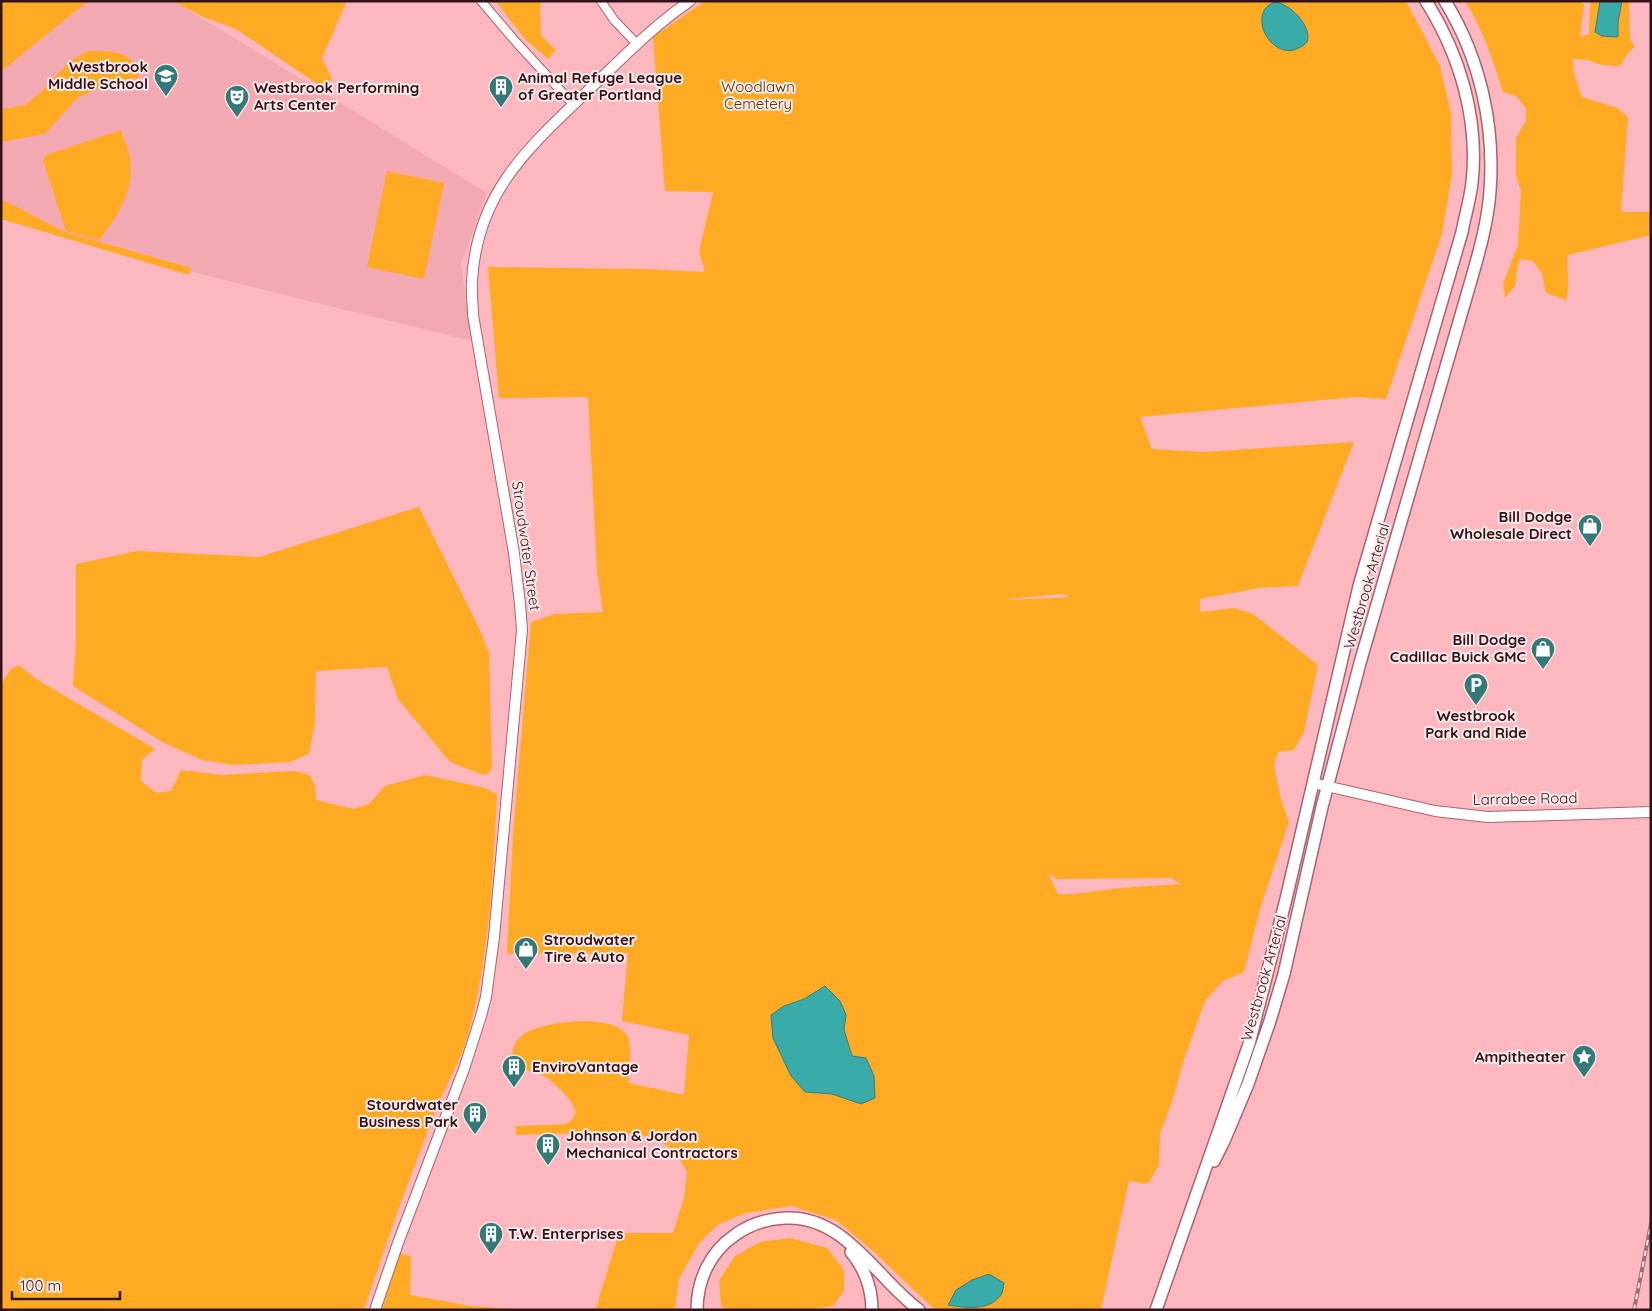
<svg xmlns="http://www.w3.org/2000/svg" width="1652" height="1311" viewBox="0 0 1652 1311" font-family="Quicksand,sans-serif">
	<style>
		.built { fill: #f2a9b1 }
		.green { fill: #feab23; fill-rule: evenodd }
		.water { fill: #39aca9; stroke: #377e7e }
		.lines { fill: none; stroke-linecap: round; stroke-linejoin: round }
		.minor-casing { stroke: #ae616b; stroke-width: 10 }
		.major-casing { stroke: #ae616b; stroke-width: 12 }
		.highway-casing { stroke: #ae616b; stroke-width: 14 }
		.minor { stroke: #fff; stroke-width: 8 }
		.major { stroke: #fff; stroke-width: 10 }
		.highway { stroke: #fff; stroke-width: 11 }
		.rail-casing { stroke: #a16d73; stroke-width: 4 }
		.rail { stroke: #fbe9ea; stroke-width: 2; stroke-dasharray: 5.5; stroke-linecap: butt }
		.labels { text-anchor: middle; stroke-width: 4; stroke-linejoin: round; paint-order: stroke }
		.poi-label { font-size: 15px; font-weight: bold; fill: #321318; stroke: #fbe9ea; text-anchor: start }
		.park-label { font-size: 15px; fill: #573600; stroke: #fbe9ea }
		.street-label { font-size: 15px; fill: #321318; stroke: #fbe9ea }
	</style>
	<rect width="100%" height="100%" fill="#fdb8bf"/>
	<path class="built" d="M1 1H174L487 193 461 264 472 341 204 275 1 215Z"/>
	<path class="green" d="M1 1H88L3 70 1 69Z
		M173 1H347L322 58 332 79 325 89 236 29 203 17Z
		M496 1H540L541 36 556 50 548 59 524 38Z
		M705 1H1406L1440 66 1451 113 1452 174 1442 234 1386 399 1356 397 1140 417 1152 449 1204 452 1354 442 1298 586 1259 588 1200 599V612L1234 608 1253 614 1318 665 1304 732 1294 750 1278 752 1274 766 1281 799 1289 822 1261 906 1244 972 1223 981 1205 1001 1183 1063 1172 1102 1160 1134 1159 1165 1148 1184 1129 1181 1101 1310H935L874 1252 836 1220 791 1206 746 1213 719 1224 699 1243 679 1279 675 1310H584L596 1308 619 1233H673L684 1198 687 1172 676 1152 656 1138 621 1132 516 1135V1126L566 1124C571 1121 574 1118 575 1112 575 1102 553 1081 544 1076 536 1072 524 1070 514 1066 510 1062 510 1059 512 1053 514 1045 517 1039 524 1034 543 1021 615 1012 628 1037 632 1045 629 1073 629 1083L684 1095 689 1035 622 1021 628 953 507 954 513 834 531 622 555 614 603 612 597 570 588 397 499 398 488 267 647 269 705 272 699 252 713 192 665 191 653 37ZM1063 594 1070 597 1008 600 1009 599ZM1048 872 1056 879 1171 878 1181 884 1120 888 1074 894H1058Z
		M1465 1H1581L1584 5 1580 37 1589 34 1590 1H1600L1595 32C1603 37 1609 37 1618 36V22L1622 1H1629L1630 40 1635 46 1629 52 1620 66 1601 65 1587 60 1573 59 1574 74 1582 97 1617 108 1628 117 1621 212H1651V235L1568 255C1566 270 1571 285 1566 300L1546 293 1542 274 1533 261 1519 259 1515 286 1505 298 1503 284 1518 245 1521 190 1516 176V138L1526 121V108L1516 96 1503 92C1493 61 1483 29 1465 1Z
		M88 51C112 52 125 49 140 70L138 78 121 80 78 97 45 134 1 142V109L26 105 43 90 70 61Z
		M121 130C123 138 127 145 129 153 137 186 119 215 99 240L66 231 43 161 46 155Z
		M387 171 444 183 424 279 367 267Z
		M1 199 65 232 191 268 189 275 1 219Z
		M419 507 479 628 489 653 492 767 489 773 483 775 450 762 398 699 387 667 316 671 315 723 309 754 290 762 233 765 202 760 164 743 73 686 76 644V564L137 551 259 557Z
		M19 665 36 679 155 749 142 760 141 781 156 793 171 791 181 770 222 775 294 771 310 775 315 786 316 800 353 809 369 804 385 786 425 775 485 788 497 794C493 875 490 958 467 1038 460 1063 445 1086 436 1110 410 1176 386 1243 364 1310H1V684L11 669Z
		M790 1238 827 1248 844 1270V1291L833 1306 805 1310H727L721 1306 719 1280 735 1256 760 1242Z
		M400 1253 411 1257 410 1295 471 1306 529 1310H382Z"/>
	<path class="water" d="M1600 1H1622L1618 22V37L1602 36 1595 32Z
		M1274 2C1288 2 1313 26 1307 42 1304 46 1299 48 1294 50 1273 55 1254 26 1265 9 1267 6 1271 4 1274 2Z
		M825 986 840 1001 846 1015 844 1030 852 1056 866 1058 874 1076 875 1098 861 1104 832 1094 805 1092 791 1076 773 1038 771 1015 784 1006 804 999Z
		M989 1274 1004 1283C1003 1287 1003 1293 1001 1295 990 1311 965 1308 948 1305L956 1290 972 1280Z"/>
	<g class="lines">
		<defs>
			<path id="minor" d="M481 1 516 42 573 104
				M601 1 614 20 637 44"/>
			<path id="major" d="M1313 783 1435 811 1488 817 1651 812
				M375 1310 398 1243 464 1069 481 1016 486 997 494 937 522 630 520 604 514 553 473 315C473 304 471 292 472 281 477 188 534 143 595 84 626 54 655 25 690 1"/>
			<path id="highway" d="M1214 1161 1224 1141 1248 1084 1270 1021 1284 974 1322 807 1360 663 1472 277C1480 249 1488 220 1490 191 1495 125 1480 58 1445 1
				M851 1252C865 1269 872 1288 872 1310
				M697 1310C697 1280 710 1252 735 1235 750 1224 766 1219 785 1218 845 1215 876 1278 919 1310
				M1156 1310 1249 1044 1286 899 1359 586 1462 232C1465 216 1470 200 1472 183 1479 119 1460 55 1426 1"/>
		</defs>
		<use href="#minor" class="minor-casing"/>
		<use href="#major" class="major-casing"/>
		<use href="#highway" class="highway-casing"/>
		<use href="#minor" class="minor"/>
		<use href="#major" class="major"/>
		<use href="#highway" class="highway"/>
		<defs>
			<path id="rail" d="M1634 1310 1651 1224"/>
		</defs>
		<use href="#rail" class="rail-casing"/>
		<use href="#rail" class="rail"/>
	</g>
	<defs>
		<symbol id="school-pin" viewBox="-11 -11 22 30"><path d="M0 17L-7.5 6A9.5 9.5 0 1 1 7.5 6Z" fill="#317a77" stroke="#fbe9ea"/><path d="M0-5L7-2L0 1L-7-2ZM-4 1L0 2.5L4 1V4Q0 6-4 4Z" fill="#fff"/></symbol>
		<symbol id="building-pin" viewBox="-11 -11 22 30"><path d="M0 17L-7.5 6A9.5 9.5 0 1 1 7.5 6Z" fill="#317a77" stroke="#fbe9ea"/><path d="M-4-6H4V6H1V3H-1V6H-4ZM-2.5-4.3h1.7v1.8h-1.7ZM.8-4.3h1.7v1.8H.8ZM-2.5-1h1.7V.8h-1.7ZM.8-1h1.7V.8H.8Z" fill="#fff"/></symbol>
		<symbol id="theatre-pin" viewBox="-11 -11 22 30"><path d="M0 17L-7.5 6A9.5 9.5 0 1 1 7.5 6Z" fill="#317a77" stroke="#fbe9ea"/><path d="M-5-5.5Q0-4 5-5.5V0Q5 5 0 6Q-5 5-5 0ZM-3.3-2.5H-1v1.5H-3.3ZM1-2.5H3.3v1.5H1ZM-2.8 1Q0 5.5 2.8 1Z" fill="#fff"/></symbol>
		<symbol id="shop-pin" viewBox="-11 -11 22 30"><path d="M0 17L-7.5 6A9.5 9.5 0 1 1 7.5 6Z" fill="#317a77" stroke="#fbe9ea"/><path d="M-5-2.5h2.3a2.7 3.5 0 0 1 5.4 0H5L5.5 6h-11ZM-1.5-2.5h3a1.5 2.3 0 0 0-3 0Z" fill="#fff"/></symbol>
		<symbol id="parking-pin" viewBox="-11 -11 22 30"><path d="M0 17L-7.5 6A9.5 9.5 0 1 1 7.5 6Z" fill="#317a77" stroke="#fbe9ea"/><path d="M-3.5-5.5H1a3.5 3.5 0 0 1 0 7H-1V5.5H-3.5ZM-1-3.4V-.6H.8a1.4 1.4 0 0 0 0-2.8Z" fill="#fff"/></symbol>
		<symbol id="sight-pin" viewBox="-11 -11 22 30"><path d="M0 17L-7.5 6A9.5 9.5 0 1 1 7.5 6Z" fill="#317a77" stroke="#fbe9ea"/><path d="M0-6L1.8-2.2L6-1.7L2.9 1.2L3.7 5.4L0 3.3L-3.7 5.4L-2.9 1.2L-6-1.7L-1.8-2.2Z" fill="#fff"/></symbol>
	</defs>
	<g fill-rule="evenodd">
		<use href="#school-pin" x="152" y="62" width="28" height="38"/>
		<use href="#building-pin" x="487" y="73" width="28" height="38"/>
		<use href="#theatre-pin" x="223" y="83" width="28" height="38"/>
		<use href="#shop-pin" x="1576" y="512" width="28" height="38"/>
		<use href="#shop-pin" x="1529" y="635" width="28" height="38"/>
		<use href="#parking-pin" x="1462" y="671" width="28" height="38"/>
		<use href="#shop-pin" x="512" y="935" width="28" height="38"/>
		<use href="#sight-pin" x="1570" y="1043" width="28" height="38"/>
		<use href="#building-pin" x="500" y="1053" width="28" height="38"/>
		<use href="#building-pin" x="461" y="1100" width="28" height="38"/>
		<use href="#building-pin" x="534" y="1131" width="28" height="38"/>
		<use href="#building-pin" x="477" y="1220" width="28" height="38"/>
	</g>
	<g class="labels">
		<g class="poi-label">
			<text x="148" y="72" text-anchor="end">Westbrook<tspan x="148" dy="17">Middle School</tspan></text>
			<text x="518" y="83">Animal Refuge League<tspan x="518" dy="17">of Greater Portland</tspan></text>
			<text x="254" y="93">Westbrook Performing<tspan x="254" dy="17">Arts Center</tspan></text>
			<text x="1572" y="522" text-anchor="end">Bill Dodge<tspan x="1572" dy="17">Wholesale Direct</tspan></text>
			<text x="1526" y="645" text-anchor="end">Bill Dodge<tspan x="1526" dy="17">Cadillac Buick GMC</tspan></text>
			<text x="1476" y="721" text-anchor="middle">Westbrook<tspan x="1476" dy="17">Park and Ride</tspan></text>
			<text x="544" y="945">Stroudwater<tspan x="544" dy="17">Tire &amp; Auto</tspan></text>
			<text x="1566" y="1062" text-anchor="end">Ampitheater</text>
			<text x="532" y="1072">EnviroVantage</text>
			<text x="458" y="1110" text-anchor="end">Stourdwater<tspan x="458" dy="17">Business Park</tspan></text>
			<text x="566" y="1141">Johnson &amp; Jordon<tspan x="566" dy="17">Mechanical Contractors</tspan></text>
			<text x="508" y="1239">T.W. Enterprises</text>
		</g>
		<g class="park-label">
			<text x="758" y="92">Woodlawn<tspan x="758" dy="17">Cemetery</tspan></text>
		</g>
		<g class="street-label">
			<text transform="translate(526 546) rotate(82)" y="5">Stroudwater Street</text>
			<text transform="translate(1367 586) rotate(-74)" y="5">Westbrook Arterial</text>
			<text transform="translate(1525 799) rotate(-1)" y="5">Larrabee Road</text>
			<text transform="translate(1264 978) rotate(-74)" y="5">Westbrook Arterial</text>
		</g>
	</g>
	<rect width="1652" height="1311" fill="none" stroke="#321318" stroke-width="5"/>
	<path d="M12 1291v8h108v-8" fill="none" stroke="#321318" stroke-width="2.5"/>
	<text x="20" y="1291" font-size="15" fill="#321318" stroke="#fbe9ea" stroke-width="4" paint-order="stroke">100 m</text>
</svg>
